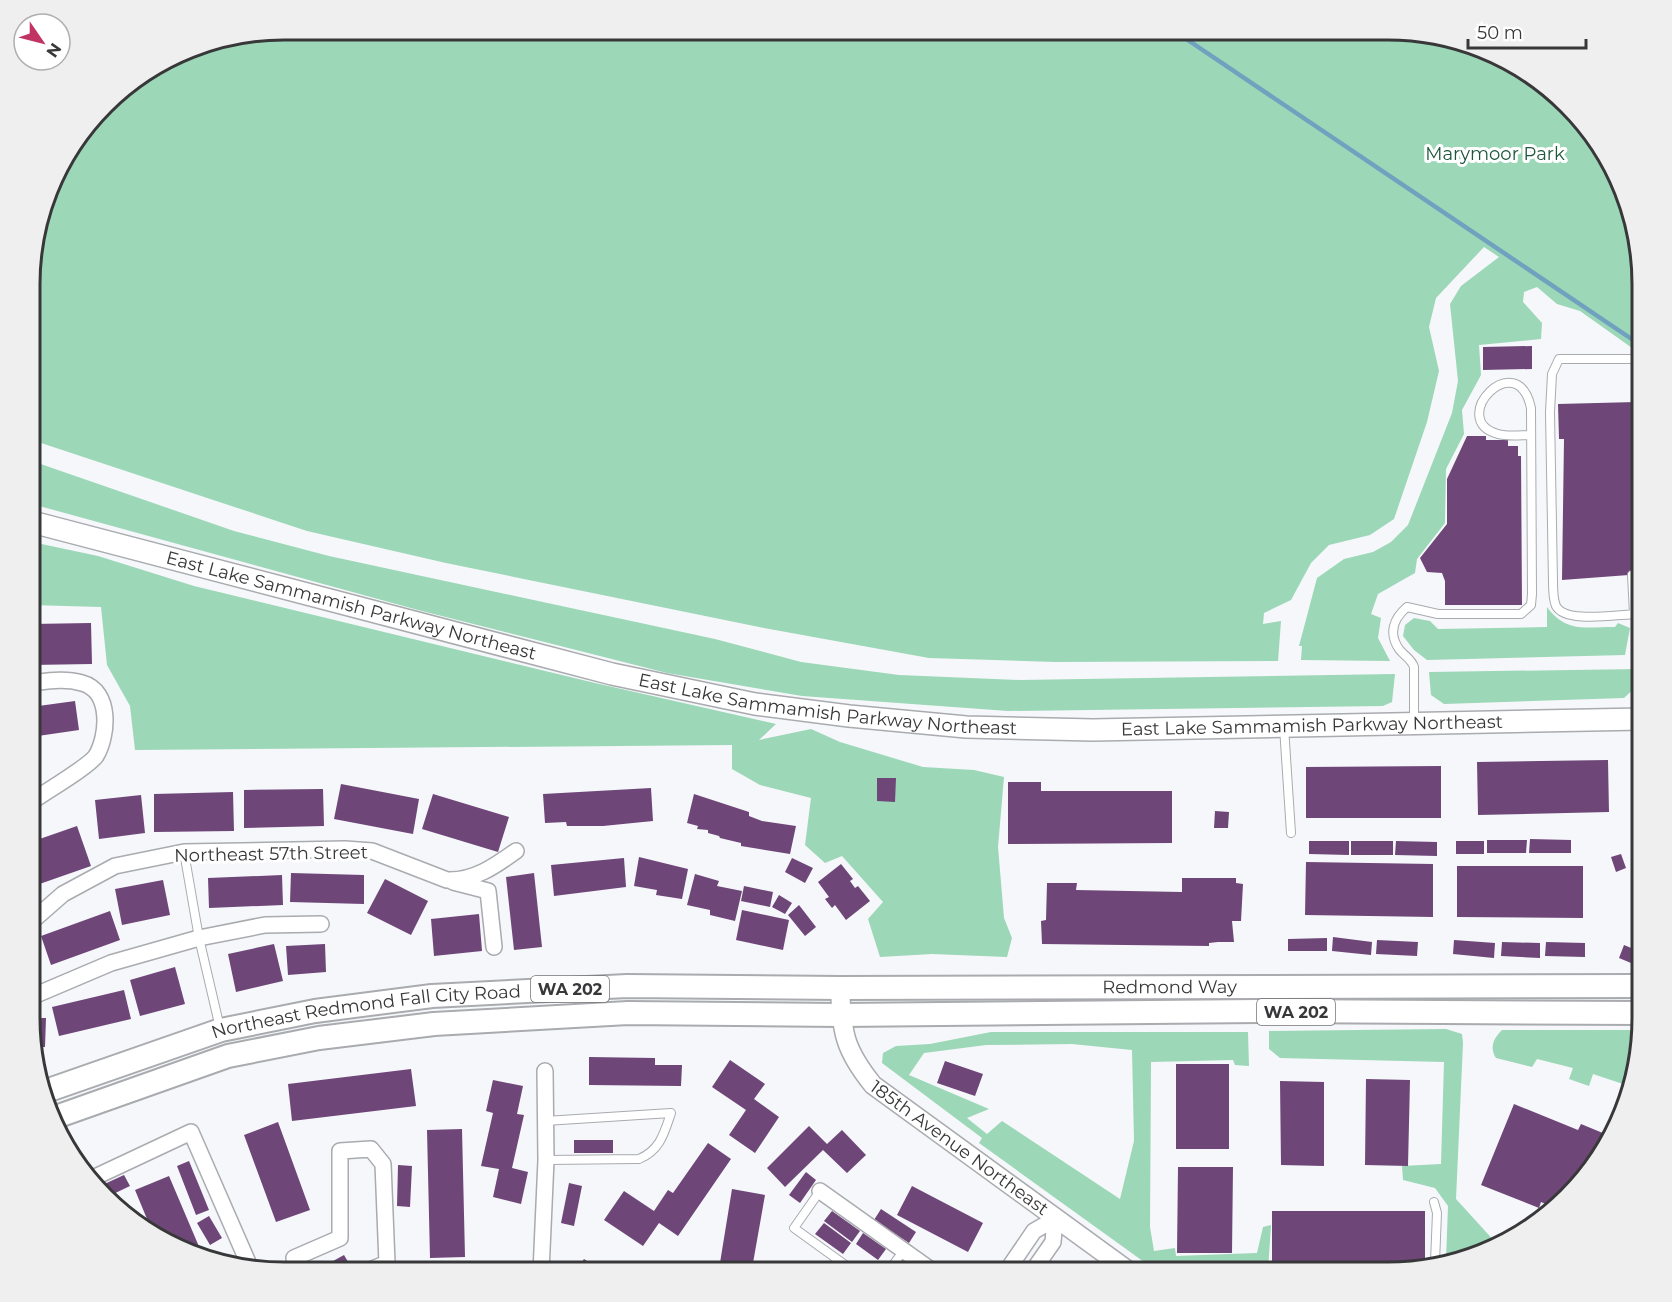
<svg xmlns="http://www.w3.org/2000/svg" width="1672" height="1302" viewBox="0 0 1672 1302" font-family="Montserrat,sans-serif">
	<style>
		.green { fill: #9cd7b7; fill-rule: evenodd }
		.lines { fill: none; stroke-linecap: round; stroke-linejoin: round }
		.stream { stroke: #70a2c0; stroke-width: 4.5 }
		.building { fill: #6e4678 }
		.service-casing { stroke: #a9abaf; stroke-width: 10 }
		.minor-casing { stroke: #a9abaf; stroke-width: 18 }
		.tertiary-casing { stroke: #a9abaf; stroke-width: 21 }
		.secondary-casing { stroke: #a9abaf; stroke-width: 24 }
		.primary-casing { stroke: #a9abaf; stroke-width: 26 }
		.service { stroke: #fff; stroke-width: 8 }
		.minor { stroke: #fff; stroke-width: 15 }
		.tertiary { stroke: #fff; stroke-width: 18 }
		.secondary { stroke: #fff; stroke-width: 21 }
		.primary { stroke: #fff; stroke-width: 22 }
		.labels { text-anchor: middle; stroke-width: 6; stroke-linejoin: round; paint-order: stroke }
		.shield { fill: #fff; stroke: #747475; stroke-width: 1.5 }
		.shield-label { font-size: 16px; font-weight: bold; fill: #38383a }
		.park-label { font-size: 18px; fill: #1f573d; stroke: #fff }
		.street-label { font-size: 18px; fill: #38383a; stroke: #fff }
		.rim { fill: none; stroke: #38383a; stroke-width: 3 }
	</style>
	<rect width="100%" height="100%" fill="#f5f7fb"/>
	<path class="green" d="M285 30 1404 31 1484 49 1555 93 1616 172 1642 284V355L1580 311 1557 304 1537 287 1524 292 1523 302 1542 323 1541 339 1479 345 1481 375 1462 410 1464 434 1446 469 1445 523 1417 559 1415 573 1378 594 1371 614 1381 618 1378 638 1390 661 1301 660 1302 646H1299L1317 578 1344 559 1373 552 1391 542 1408 525 1452 413 1458 381 1450 304 1461 286 1499 257 1484 247 1436 298 1429 327 1439 371 1427 422 1394 519 1370 535 1329 545 1311 563 1291 600 1264 613 1263 624 1281 621 1278 661 1055 662 929 658 764 628 446 563 307 531 32 440V251L64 158 117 93 203 44Z
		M32 461 234 531 329 556 715 639 801 662 899 675 1020 680 1395 674 1392 702 1383 706 1008 711 802 696 667 673 418 610 32 504Z
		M32 542 98 556 194 586 595 683 776 724 759 740 811 729 840 742 923 767 974 770 1004 777 998 847 1004 918 1012 938 1007 957 932 954 880 957 868 919 883 902 842 856 825 863 805 845 811 798 760 785 732 769V745L135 750 130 706 107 665 101 607 31 605Z
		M1547 607C1566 633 1586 627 1615 627L1618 623 1630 628 1625 655 1427 660 1414 650 1403 636 1405 625 1414 618 1430 621 1438 629 1547 627Z
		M1639 669 1636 687 1624 698 1444 704 1431 695 1429 672Z
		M1446 1029 1462 1034 1463 1043 1456 1199 1497 1244 1485 1252 1446 1260 1448 1206 1435 1188 1403 1180 1402 1166 1441 1164 1444 1062 1280 1058 1269 1049V1031Z
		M1502 1030H1641V1034L1629 1086 1593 1074 1589 1086 1569 1079 1573 1068 1537 1059 1532 1067 1496 1058C1489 1047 1494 1038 1502 1030Z
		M991 1032H1248L1249 1066 1235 1065 1233 1060 1151 1062 1150 1227 1154 1251 1175 1248 1176 1256 1257 1253 1263 1227 1271 1225 1268 1271 1158 1272 979 1143 982 1138 882 1063 883 1053 896 1046 930 1044ZM1072 1044 1132 1050 1134 1141 1120 1199 1002 1121 987 1134 967 1118 989 1109 909 1075 924 1053 986 1045Z"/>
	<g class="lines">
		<path class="stream" d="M1173 30 1642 346
			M225 40 226 41"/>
	</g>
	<path class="building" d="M1532 346V369L1483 370V347Z
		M1636 402 1642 406V574L1562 580 1564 439H1559L1558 404Z
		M1467 436H1486V440H1508V446H1518V456H1521L1522 605H1445V581L1442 573 1427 572 1420 558 1447 524V479Z
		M91 623 92 664 31 665V624Z
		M75 701 79 730 31 737V707Z
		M1608 760 1609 812 1478 815 1477 762Z
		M1441 766V818H1306V767Z
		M877 778H896L895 802 877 801Z
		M1008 782H1041V791H1172V843L1008 844Z
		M341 784 419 799 413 834 334 819Z
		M651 788 653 821 603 826H567L566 822 545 823 543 794Z
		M323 789 324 826 244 828V790Z
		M233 792 234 831 154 832V794Z
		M433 794 509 817 498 852 422 829Z
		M694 794 749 812V816L762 821 796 826 790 854 741 846V843L720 838 719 836 708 833V830L697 829 698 826 687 823Z
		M141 795 145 833 99 839 95 800Z
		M1215 811 1229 812 1228 828H1214Z
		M77 826 91 866 31 887V842Z
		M1530 839 1571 840V853H1529Z
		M1487 840H1527L1526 853H1487Z
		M1309 841H1349V855L1309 854Z
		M1351 841H1393V855H1351Z
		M1396 841 1437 842V856L1395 855Z
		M1456 841H1484V854H1456Z
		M1621 854 1626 868 1616 872 1611 857Z
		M639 857 688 869 682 899 656 895 657 890 634 886Z
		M624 858 626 887 554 896 551 865Z
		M792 858 813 868 805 883 785 872Z
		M1306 862 1433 864V917L1305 915Z
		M841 864 853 879 850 881 855 888 858 886 870 901 846 920 835 905 832 908 825 899 829 897 818 882Z
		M1457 866H1583V918L1457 917Z
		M291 873 364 875V904L290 902Z
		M534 873 542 947 514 950 506 877Z
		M695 874 719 881 717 886 742 891 735 921 710 915V910L687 905Z
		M282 875 283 905 209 908 208 878Z
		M1182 878H1236V883L1243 884 1241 921H1232L1234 942H1218L1209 943V946L1042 944 1041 921 1046 920 1047 883H1077L1076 890 1182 892Z
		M385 879 428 901 411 935 367 913Z
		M163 880 170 915 122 925 115 889Z
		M744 886 773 892 770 907 741 901Z
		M779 895 792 903 785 914 772 907Z
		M799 905 816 927 805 936 788 915Z
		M742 910 789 920 783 950 736 940Z
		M110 911 120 940 51 965 41 936Z
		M479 914 482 951 434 956 431 919Z
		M1333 937 1372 942 1371 955 1332 951Z
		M1327 938V951H1288V939Z
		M1377 940 1418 942 1417 956 1376 954Z
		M1454 940 1495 943 1494 958 1453 954Z
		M1502 942 1540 943V958L1501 956Z
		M1546 942 1585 943V957L1545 956Z
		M274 944 283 981 236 992 228 954Z
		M325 944 326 972 288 975 286 946Z
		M1624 945 1636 950 1631 963 1619 958Z
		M175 967 185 1004 140 1016 130 980Z
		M124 990 131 1019 59 1036 52 1007Z
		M31 1018H46L45 1047H34Z
		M589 1057 655 1058V1065H682L681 1086 589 1085Z
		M730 1060 765 1084 754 1099 779 1117 755 1153 729 1135 746 1110 712 1087Z
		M945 1061 983 1074 975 1096 937 1083Z
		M1176 1064H1229V1149H1176Z
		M411 1069 416 1106 292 1121 288 1084Z
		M1366 1079 1410 1080 1408 1166 1365 1165Z
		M493 1080 523 1086 517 1114 524 1115 512 1168 528 1172 521 1204 493 1197 499 1169 481 1166 493 1113 486 1111Z
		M1280 1081 1324 1082V1166L1281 1165Z
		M1514 1104 1578 1130 1581 1124 1610 1136 1579 1185 1550 1206 1541 1202 1539 1208 1481 1185Z
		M278 1122 310 1210 276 1222 244 1135Z
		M809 1126 827 1144 842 1130 866 1155 847 1173 823 1150 785 1187 767 1168Z
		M462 1129 465 1257 430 1258 427 1130Z
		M574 1140H613V1153H574Z
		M708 1143 731 1159 678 1236 659 1223 643 1246 604 1220 624 1191 654 1211 668 1190 673 1193Z
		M189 1161 209 1210 196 1215 177 1166Z
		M398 1165 412 1166 410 1207 397 1206Z
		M1178 1167H1233L1232 1253H1177Z
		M806 1172 816 1180 800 1203 789 1195Z
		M124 1175 130 1186 107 1197 100 1186Z
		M169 1176 203 1256 187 1252 152 1231 135 1190Z
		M569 1183 582 1186 574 1226 561 1223Z
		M912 1186 983 1223 968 1252 897 1215Z
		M732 1189 765 1195 753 1263 791 1269 790 1272H736L719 1269Z
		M125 1203 132 1218 115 1207Z
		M881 1209 916 1232 909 1243 874 1220Z
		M832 1211 860 1231 852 1242 824 1221Z
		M1272 1211H1425V1264L1272 1265Z
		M209 1216 222 1238 210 1245 197 1223Z
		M824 1223 851 1243 843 1254 815 1234Z
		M863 1233 886 1249 878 1260 856 1244Z
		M344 1255 350 1265 339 1272 315 1271Z
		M584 1259 603 1272H575Z"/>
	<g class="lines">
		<defs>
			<path id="service" d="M1632 575 1634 614
				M1642 614C1623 613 1566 625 1556 606 1553 599 1553 590 1553 582L1550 412 1552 374 1559 359H1638L1642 362
				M1414 721V667C1411 658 1404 656 1399 649 1388 633 1394 618 1407 607L1438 614H1521L1531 605 1532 594 1531 408C1517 344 1446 420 1498 434 1508 437 1521 435 1531 435
				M1284 727 1291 833
				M1642 825C1634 816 1635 806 1642 797
				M184 852 199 938 220 1028
				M545 1121 671 1113C664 1134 660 1150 639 1159L546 1160
				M820 1191 794 1228 855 1272
				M1434 1202 1437 1213 1435 1262
				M888 1272 904 1250"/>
			<path id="minor" d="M31 802C45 792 88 767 96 756 108 736 112 691 82 683 65 678 48 681 31 683
				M453 882 488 891 494 947
				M31 922 63 894 115 866 184 852 345 849 372 851 447 880C474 881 495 866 516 851
				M31 997 111 963 199 938 265 925 321 924
				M93 1178 191 1132 250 1267
				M820 1191 934 1272
				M299 1271 294 1258 340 1238V1151L371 1149 383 1164 387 1263 365 1272
				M541 1272 546 1160 545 1071
				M1006 1272 1034 1231 1055 1219
				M1032 1272 1053 1242 1055 1219"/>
			<g id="tertiary">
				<path id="s1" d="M840 988C842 1033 844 1049 873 1085L1130 1272"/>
			</g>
			<g id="secondary">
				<path id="s2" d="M32 522 612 674 755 704 849 716 966 727 1093 730 1642 719"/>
			</g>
			<g id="primary">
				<path id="s3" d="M46 1091 221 1030 315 1011 432 996 627 986 840 988 1641 986"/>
				<path d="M53 1118 228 1056 319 1038 434 1024 628 1013 841 1015 1259 1011 1641 1013"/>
			</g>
		</defs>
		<use href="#service" class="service-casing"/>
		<use href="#minor" class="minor-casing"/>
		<use href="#tertiary" class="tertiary-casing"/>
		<use href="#secondary" class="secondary-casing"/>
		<use href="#primary" class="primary-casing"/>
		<use href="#service" class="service"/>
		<use href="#minor" class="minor"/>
		<use href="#tertiary" class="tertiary"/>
		<use href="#secondary" class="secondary"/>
		<use href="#primary" class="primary"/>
	</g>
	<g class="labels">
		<g class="shield">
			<rect x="531" y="976" width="78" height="26" rx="4.5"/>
			<rect x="1257" y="999" width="78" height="26" rx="4.5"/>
		</g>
		<g class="shield-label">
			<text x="570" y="995">WA 202</text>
			<text x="1296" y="1018">WA 202</text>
		</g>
		<g class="park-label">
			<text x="1495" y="160">Marymoor Park</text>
		</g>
		<g class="street-label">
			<text dy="6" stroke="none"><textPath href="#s2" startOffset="330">East Lake Sammamish Parkway Northeast</textPath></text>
			<text dy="6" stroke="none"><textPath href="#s2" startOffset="818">East Lake Sammamish Parkway Northeast</textPath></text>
			<text dy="6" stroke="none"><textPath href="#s2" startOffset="1304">East Lake Sammamish Parkway Northeast</textPath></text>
			<text transform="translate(271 854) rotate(-1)" y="6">Northeast 57th Street</text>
			<text dy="6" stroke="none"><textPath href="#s3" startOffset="1137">Redmond Way</textPath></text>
			<text dy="6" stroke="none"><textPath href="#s3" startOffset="332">Northeast Redmond Fall City Road</textPath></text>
			<text dy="6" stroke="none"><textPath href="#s1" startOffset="212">185th Avenue Northeast</textPath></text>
		</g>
	</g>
	<path d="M0 0H1672V1302H0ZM284 40H1388A244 244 0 0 1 1632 284V1018A244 244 0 0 1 1388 1262H284A244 244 0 0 1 40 1018V284A244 244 0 0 1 284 40Z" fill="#efefef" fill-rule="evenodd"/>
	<path class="rim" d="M284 40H1388A244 244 0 0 1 1632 284V1018A244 244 0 0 1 1388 1262H284A244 244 0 0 1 40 1018V284A244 244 0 0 1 284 40Z"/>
	<g transform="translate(42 42) rotate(125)"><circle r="28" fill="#ffffff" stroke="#afafb0" stroke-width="1.5"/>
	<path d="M0-4.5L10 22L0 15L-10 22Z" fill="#c13363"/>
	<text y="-9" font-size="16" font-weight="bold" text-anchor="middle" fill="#38383a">N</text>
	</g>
	<path d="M1468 39v9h118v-9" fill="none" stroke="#38383a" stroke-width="3"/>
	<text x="1477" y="39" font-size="18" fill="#38383a" stroke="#ffffff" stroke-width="4.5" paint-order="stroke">50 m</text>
</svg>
